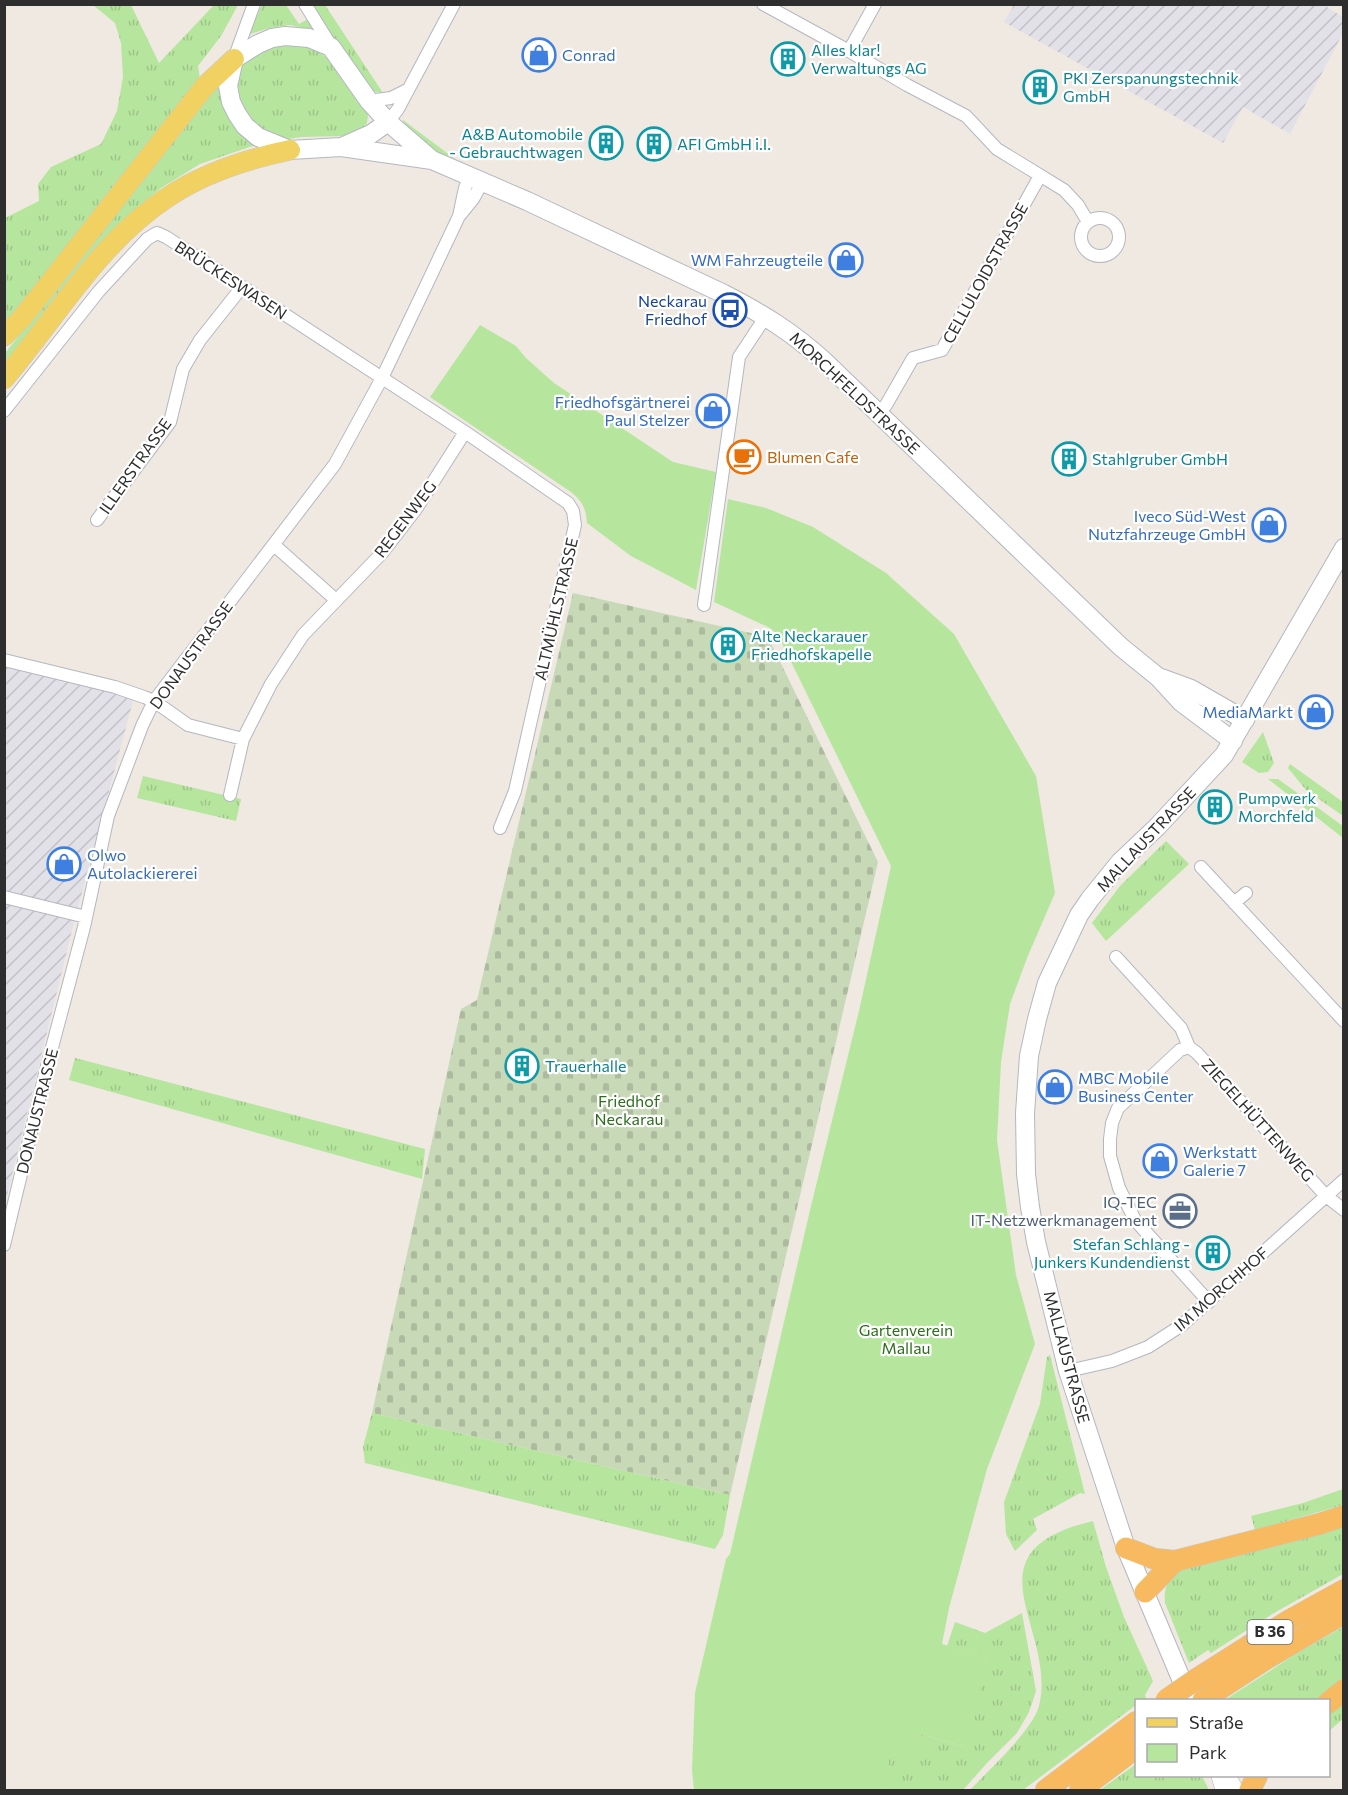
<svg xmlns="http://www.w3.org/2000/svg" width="1348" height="1795" viewBox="0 0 1348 1795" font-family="Commissioner,sans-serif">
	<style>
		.industrial { fill: url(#industrial-furrows) }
		.grass { fill: url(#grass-tufts) }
		.cemetery { fill: url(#cemetery-stones) }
		.park { fill: #b6e59e }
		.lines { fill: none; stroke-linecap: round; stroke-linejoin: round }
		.minor-casing { stroke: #b4b7c1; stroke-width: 14 }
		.tertiary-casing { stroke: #b4b7c1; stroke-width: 16 }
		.secondary-casing { stroke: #b4b7c1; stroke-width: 20 }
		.primary-casing { stroke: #c9c9c9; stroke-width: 21 }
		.trunk-casing { stroke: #c9c9c9; stroke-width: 22 }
		.minor { stroke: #fff; stroke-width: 12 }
		.tertiary { stroke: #fff; stroke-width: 15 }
		.secondary { stroke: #fff; stroke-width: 18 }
		.primary { stroke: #f2d163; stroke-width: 20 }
		.trunk { stroke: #f8ba60; stroke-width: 21 }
		.trunk-bridge-casing { stroke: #c9c9c9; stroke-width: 22; stroke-linecap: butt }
		.trunk-bridge { stroke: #f8ba60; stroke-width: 21 }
		.labels { text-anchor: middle; stroke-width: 4.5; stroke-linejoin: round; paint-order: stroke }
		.shield { fill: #fff; stroke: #6d6d6d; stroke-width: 1.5 }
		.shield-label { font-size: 15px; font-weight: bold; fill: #2e2e2e }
		.culture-label { font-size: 16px; fill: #0d838f; stroke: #fff; text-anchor: start }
		.shop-label { font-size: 16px; fill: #366cbe; stroke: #fff; text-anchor: start }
		.street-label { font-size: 16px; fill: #2e2e2e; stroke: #fff }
		.transit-label { font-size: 16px; fill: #164399; stroke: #fff; text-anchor: end }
		.food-label { font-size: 16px; fill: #c56008; stroke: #fff; text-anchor: start }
		.park-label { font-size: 16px; fill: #2c6e1b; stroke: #fff }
		.service-label { font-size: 16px; fill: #4e5e75; stroke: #fff; text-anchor: end }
	</style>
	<defs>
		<pattern id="industrial-furrows" width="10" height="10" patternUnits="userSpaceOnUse" patternTransform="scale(1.5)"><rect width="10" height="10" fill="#e3e1e8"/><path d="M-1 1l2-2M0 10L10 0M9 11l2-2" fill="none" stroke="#c3c1c7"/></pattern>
		<pattern id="grass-tufts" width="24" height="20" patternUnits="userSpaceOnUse" patternTransform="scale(1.5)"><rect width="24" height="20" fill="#b6e59e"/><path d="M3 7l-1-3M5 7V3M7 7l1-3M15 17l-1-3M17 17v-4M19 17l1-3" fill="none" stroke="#9dc588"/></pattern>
		<pattern id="cemetery-stones" width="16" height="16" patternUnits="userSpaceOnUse" patternTransform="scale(1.5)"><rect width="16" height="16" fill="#c8d9b8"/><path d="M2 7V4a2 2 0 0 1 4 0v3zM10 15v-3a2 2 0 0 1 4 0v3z" fill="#acbb9e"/></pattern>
	</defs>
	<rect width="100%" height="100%" fill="#efe9e1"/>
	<path class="industrial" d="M1328 5 1327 7 1343 17V33L1290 134 1243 107 1223 143 1004 22 1014 5Z
		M5 667 134 697 72 930 5 1204Z"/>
	<path class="grass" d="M93 5H131L159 63 214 5H238L221 36 198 66 200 79 5 324V218L39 201 38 184 51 167 101 144 117 111 123 77 121 43 115 23Z
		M262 5H286L299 24 308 19 312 27V30L290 25 270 28 250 34V31Z
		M313 5H325L383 93 371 91 360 82Z
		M286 41 309 46 331 60 363 101 368 115 367 123 362 130 345 136 301 137 258 144 200 164 161 188 122 221 5 363V353L89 249 224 78 249 55Z
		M403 120 455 159 454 161 426 146 404 128Z
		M1263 732 1274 763 1268 772 1259 773 1242 762Z
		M1290 764 1343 802V816L1306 790 1288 768Z
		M143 776 241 799 236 821 137 798Z
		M1268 779H1278L1343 826V838Z
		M1166 841 1189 864 1106 941 1092 923 1120 886Z
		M75 1058 425 1149 422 1179 69 1080Z
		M1050 1355 1085 1494 1080 1493 1033 1519 1037 1530 1015 1551 1006 1534 1004 1502 1040 1404 1047 1357Z
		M372 1413 730 1495 723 1535 715 1549 365 1463 363 1447Z
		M1343 1489V1505L1255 1530 1251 1516 1303 1503Z
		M1093 1521 1106 1567 1124 1617 1153 1681 1145 1695 1146 1698 1142 1700H1136V1705L1023 1790H970C988 1771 1032 1731 1039 1706 1058 1629 961 1552 1093 1521Z
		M1343 1524V1574L1274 1613 1211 1653 1208 1650 1189 1663 1165 1603C1163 1583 1172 1575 1188 1565Z
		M1022 1613 1036 1691 1029 1712 1017 1733 987 1763 963 1790H878L892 1786 888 1759 921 1734 962 1746 986 1657 947 1646 955 1622 985 1633Z
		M1343 1627V1680L1319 1700H1230L1228 1698 1299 1652Z
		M1343 1698V1719L1329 1731 1328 1711Z
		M1136 1764V1776H1202L1209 1790H1100Z"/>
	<path class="cemetery" d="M573 593 768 637 878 862 730 1495 372 1413 461 1009 477 1000Z"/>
	<path class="park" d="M480 325 516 346 526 358 554 383 673 462 716 472 696 590 631 556 587 523C586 508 582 501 571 492L430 397Z
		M728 499 766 508 813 527 886 573 954 634 1036 776 1055 893 1027 958 1010 1004 1001 1062 997 1140 1016 1275 1035 1344 987 1469 949 1608 942 1644 986 1657 974 1721 962 1746 921 1734 912 1753 888 1759 893 1786 878 1790H694L692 1770 695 1693 726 1559 730 1554 811 1206 859 1011 891 866 778 635 770 628 714 602Z"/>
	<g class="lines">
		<defs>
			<path id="minor" d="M305 4 331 46
				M763 4 849 51 907 85 966 116 997 149 1064 190 1078 205 1088 222
				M849 51 875 4
				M234 59 254 4
				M369 101 391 98 407 90
				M388 122 398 109 454 4
				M460 215 473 199 483 181
				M1081 237a19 19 0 1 1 38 0a19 19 0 1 1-38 0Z
				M4 411 99 291 147 239 157 233 166 237 465 432 568 503 573 511 575 525 515 791 500 828
				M878 414 886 405 913 358 942 350 1040 176
				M97 520 170 422 183 369 200 340 242 287
				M274 545 336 600
				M704 605 739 357 766 316
				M4 660 115 687 144 697 154 701 188 725 243 739
				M230 795 243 739 271 684 303 635 382 553 416 509 465 432
				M1201 867 1344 1021
				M4 897 86 917
				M1234 903 1246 893
				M1116 957 1181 1028 1189 1047 1197 1053 1326 1196 1344 1210
				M1189 1047 1180 1050 1118 1108 1112 1123 1110 1139V1156L1119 1188 1135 1220 1209 1302
				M4 1245 45 1074 84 927 108 816 142 726 154 701 335 464 382 378 424 290 459 216 465 188 470 175
				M1068 1371 1112 1361 1148 1347 1182 1325 1344 1180"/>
			<path id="tertiary" d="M1219 1776 1223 1790
				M1228 1776 1236 1790"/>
			<path id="secondary" d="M342 147 371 134 388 122
				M432 160 388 122 369 101 331 47 309 38 285 36 272 38 258 44 234 59 228 86 231 102 237 114 245 126 258 137 290 150 341 147 432 160 527 201 724 294C763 314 792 332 824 361L1121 647 1158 677 1181 702 1233 741
				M1161 678 1191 689 1245 720
				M1190 1700 1126 1548 1068 1371 1036 1242 1030 1207 1026 1174 1025 1113 1029 1056 1037 1019 1047 983 1079 915 1090 899 1120 862 1157 827 1224 755 1344 548"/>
			<path id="primary" d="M4 336 22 318 205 86 234 59
				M4 379C57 317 99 242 168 197 205 172 247 159 290 150"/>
			<path id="trunk" d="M1126 1548 1155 1559 1175 1561 1319 1524 1344 1516
				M1145 1592 1175 1561
				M1198 1678 1288 1621 1344 1590
				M1203 1700 1266 1659 1344 1613
				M1328 1703 1344 1690
				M1046 1790 1136 1722
				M1080 1790 1136 1748
				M1250 1790 1257 1776"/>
		</defs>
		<use href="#minor" class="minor-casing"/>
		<use href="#tertiary" class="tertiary-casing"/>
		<use href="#secondary" class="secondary-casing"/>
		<use href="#primary" class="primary-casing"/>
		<use href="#trunk" class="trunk-casing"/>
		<use href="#minor" class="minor"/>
		<use href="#tertiary" class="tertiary"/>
		<use href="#secondary" class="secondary"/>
		<use href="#primary" class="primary"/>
		<use href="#trunk" class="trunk"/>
		<defs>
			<path id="trunk-bridge" d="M1166 1700 1198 1678"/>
		</defs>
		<use href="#trunk-bridge" class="trunk-bridge-casing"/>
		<use href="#trunk-bridge" class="trunk-bridge"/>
	</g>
	<defs>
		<symbol id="shop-ring" viewBox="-11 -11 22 22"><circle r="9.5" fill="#fff" stroke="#3f7fe0" stroke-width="1.5"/><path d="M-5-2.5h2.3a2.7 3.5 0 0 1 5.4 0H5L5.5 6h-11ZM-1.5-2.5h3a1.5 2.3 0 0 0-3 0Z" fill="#3f7fe0"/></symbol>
		<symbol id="building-ring" viewBox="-11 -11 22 22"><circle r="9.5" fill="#fff" stroke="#0f9aa8" stroke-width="1.5"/><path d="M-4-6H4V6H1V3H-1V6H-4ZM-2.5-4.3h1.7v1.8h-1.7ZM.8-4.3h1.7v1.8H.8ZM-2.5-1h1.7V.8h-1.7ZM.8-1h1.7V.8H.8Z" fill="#0f9aa8"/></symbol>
		<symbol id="bus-ring" viewBox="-11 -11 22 22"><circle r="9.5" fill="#fff" stroke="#1a4fb4" stroke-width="1.5"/><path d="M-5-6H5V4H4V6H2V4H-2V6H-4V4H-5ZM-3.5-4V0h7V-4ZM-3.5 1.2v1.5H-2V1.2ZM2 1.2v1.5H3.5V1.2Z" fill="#1a4fb4"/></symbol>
		<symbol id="cafe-ring" viewBox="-11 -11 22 22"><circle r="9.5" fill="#fff" stroke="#e8710a" stroke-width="1.5"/><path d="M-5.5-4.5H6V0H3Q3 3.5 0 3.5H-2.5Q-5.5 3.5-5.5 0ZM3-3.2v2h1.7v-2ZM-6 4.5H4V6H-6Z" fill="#e8710a"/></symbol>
		<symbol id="office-ring" viewBox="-11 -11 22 22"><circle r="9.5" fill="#fff" stroke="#5c6f8a" stroke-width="1.5"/><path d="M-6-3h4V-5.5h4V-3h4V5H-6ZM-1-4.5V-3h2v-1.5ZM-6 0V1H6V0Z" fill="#5c6f8a"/></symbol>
	</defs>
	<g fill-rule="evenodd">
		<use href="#shop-ring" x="520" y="36" width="38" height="38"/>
		<use href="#building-ring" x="769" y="40" width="38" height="38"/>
		<use href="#building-ring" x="1021" y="68" width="38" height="38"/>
		<use href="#building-ring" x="587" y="124" width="38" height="38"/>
		<use href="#building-ring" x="635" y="125" width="38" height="38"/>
		<use href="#shop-ring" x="827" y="241" width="38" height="38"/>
		<use href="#bus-ring" x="711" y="291" width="38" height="38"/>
		<use href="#shop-ring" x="694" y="392" width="38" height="38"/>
		<use href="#cafe-ring" x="725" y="438" width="38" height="38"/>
		<use href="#building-ring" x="1050" y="440" width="38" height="38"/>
		<use href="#shop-ring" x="1250" y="506" width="38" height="38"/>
		<use href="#building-ring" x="709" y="626" width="38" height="38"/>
		<use href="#shop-ring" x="1297" y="693" width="38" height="38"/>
		<use href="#building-ring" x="1196" y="788" width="38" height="38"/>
		<use href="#shop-ring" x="45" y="845" width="38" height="38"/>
		<use href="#building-ring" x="503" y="1047" width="38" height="38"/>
		<use href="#shop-ring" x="1036" y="1068" width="38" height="38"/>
		<use href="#shop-ring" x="1141" y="1142" width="38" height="38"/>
		<use href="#office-ring" x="1161" y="1192" width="38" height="38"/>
		<use href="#building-ring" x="1194" y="1234" width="38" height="38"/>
	</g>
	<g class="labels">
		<rect class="shield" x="1247.5" y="1620" width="45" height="24" rx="4.5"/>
		<g class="shield-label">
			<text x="1270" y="1637">B 36</text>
		</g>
		<g class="culture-label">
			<text x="811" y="56">Alles klar!<tspan x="811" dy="18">Verwaltungs AG</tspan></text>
			<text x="1063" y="84">PKI Zerspanungstechnik<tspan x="1063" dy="18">GmbH</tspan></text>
			<text x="583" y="140" text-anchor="end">A&amp;B Automobile<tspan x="583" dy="18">- Gebrauchtwagen</tspan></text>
			<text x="677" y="150">AFI GmbH i.I.</text>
			<text x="1092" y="465">Stahlgruber GmbH</text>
			<text x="751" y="642">Alte Neckarauer<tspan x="751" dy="18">Friedhofskapelle</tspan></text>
			<text x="1238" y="804">Pumpwerk<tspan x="1238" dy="18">Morchfeld</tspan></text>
			<text x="545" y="1072">Trauerhalle</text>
			<text x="1190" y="1250" text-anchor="end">Stefan Schlang -<tspan x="1190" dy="18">Junkers Kundendienst</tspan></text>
		</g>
		<g class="shop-label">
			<text x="562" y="61">Conrad</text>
			<text x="823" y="266" text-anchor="end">WM Fahrzeugteile</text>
			<text x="690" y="408" text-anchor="end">Friedhofsgärtnerei<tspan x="690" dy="18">Paul Stelzer</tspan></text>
			<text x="1246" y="522" text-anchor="end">Iveco Süd-West<tspan x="1246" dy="18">Nutzfahrzeuge GmbH</tspan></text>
			<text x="1293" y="718" text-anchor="end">MediaMarkt</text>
			<text x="87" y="861">Olwo<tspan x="87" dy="18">Autolackiererei</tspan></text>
			<text x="1078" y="1084">MBC Mobile<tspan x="1078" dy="18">Business Center</tspan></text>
			<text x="1183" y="1158">Werkstatt<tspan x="1183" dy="18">Galerie 7</tspan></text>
		</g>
		<g class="street-label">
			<text transform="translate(985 273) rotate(-61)" y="6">CELLULOIDSTRASSE</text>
			<text transform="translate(231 280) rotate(33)" y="6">BRÜCKESWASEN</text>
			<text transform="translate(855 393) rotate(43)" y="6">MORCHFELDSTRASSE</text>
			<text transform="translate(135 466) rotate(-55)" y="6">ILLERSTRASSE</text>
			<text transform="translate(405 519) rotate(-53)" y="6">REGENWEG</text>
			<text transform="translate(556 609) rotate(-77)" y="6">ALTMÜHLSTRASSE</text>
			<text transform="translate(191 655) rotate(-54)" y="6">DONAUSTRASSE</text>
			<text transform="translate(1146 839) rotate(-47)" y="6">MALLAUSTRASSE</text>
			<text transform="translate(37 1111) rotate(-76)" y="6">DONAUSTRASSE</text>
			<text transform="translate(1258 1120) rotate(48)" y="6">ZIEGELHÜTTENWEG</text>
			<text transform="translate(1221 1289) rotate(-41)" y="6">IM MORCHHOF</text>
			<text transform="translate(1067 1357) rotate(75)" y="6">MALLAUSTRASSE</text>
		</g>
		<g class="transit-label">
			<text x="707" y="307">Neckarau<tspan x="707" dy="18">Friedhof</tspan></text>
		</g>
		<g class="food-label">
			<text x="767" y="463">Blumen Cafe</text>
		</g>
		<g class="park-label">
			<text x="629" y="1107">Friedhof<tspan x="629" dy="18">Neckarau</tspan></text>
			<text x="906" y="1336">Gartenverein<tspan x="906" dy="18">Mallau</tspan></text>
		</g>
		<g class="service-label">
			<text x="1157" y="1208">IQ-TEC<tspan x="1157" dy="18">IT-Netzwerkmanagement</tspan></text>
		</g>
	</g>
	<rect width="1348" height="1795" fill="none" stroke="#2e2e2e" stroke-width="12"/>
	<rect x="1135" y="1699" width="195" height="78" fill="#ffffff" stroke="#ababab" stroke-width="1.5"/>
	<rect x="1147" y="1718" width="30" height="9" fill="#f2d163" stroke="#ababab" stroke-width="1.5"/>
	<text x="1189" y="1729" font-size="18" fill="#2e2e2e">Straße</text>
	<rect x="1147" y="1744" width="30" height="18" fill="#b6e59e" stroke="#ababab" stroke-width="1.5"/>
	<text x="1189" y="1759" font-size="18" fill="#2e2e2e">Park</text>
</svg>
